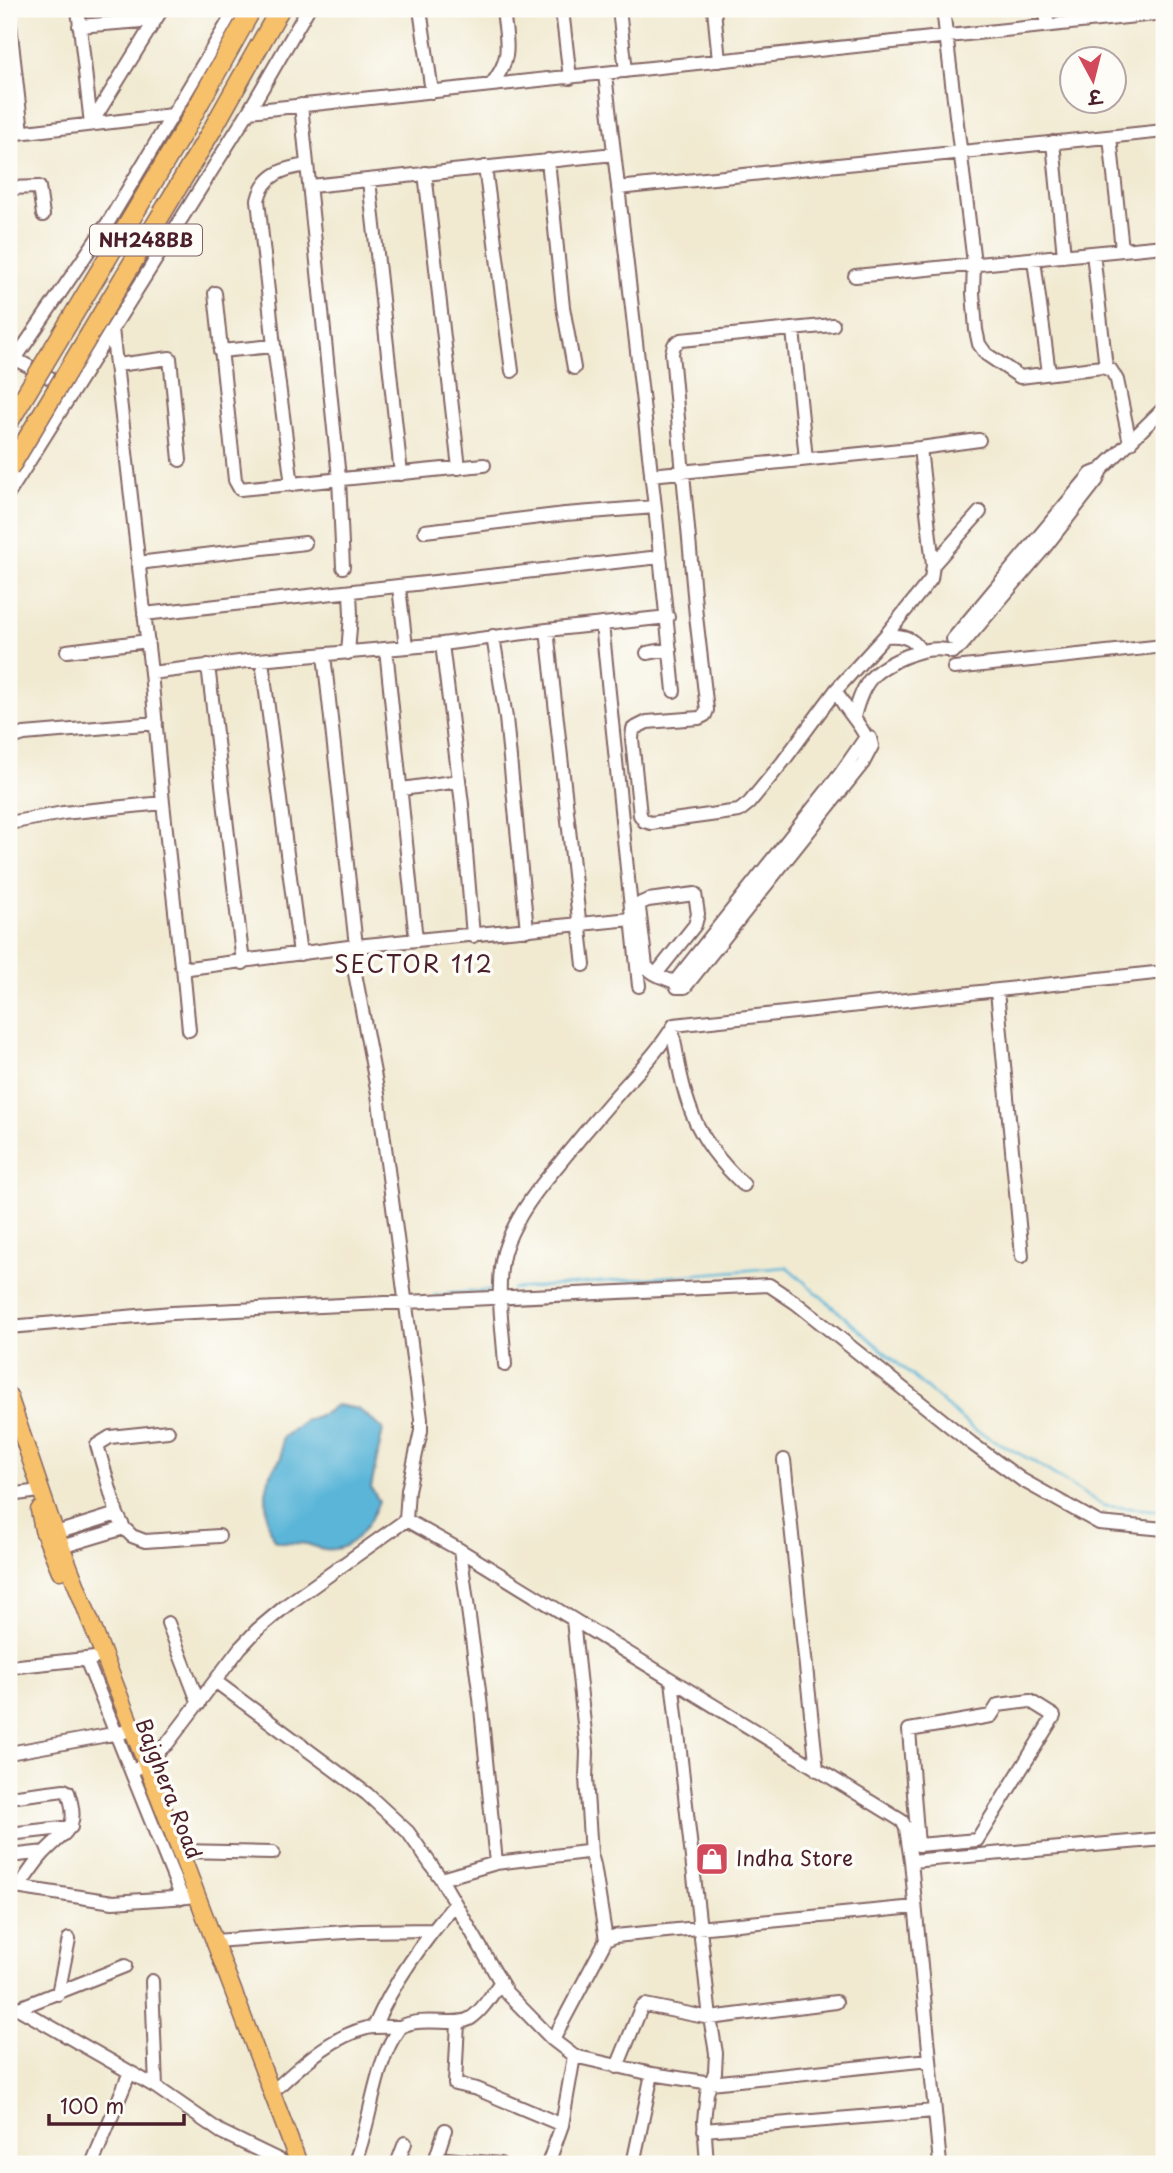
<svg xmlns="http://www.w3.org/2000/svg" width="1173" height="2173" viewBox="0 0 1173 2173" font-family="'Playpen Sans','Playpen Sans Deva',sans-serif">
	<style>
		.water { fill: #5ab5d8; stroke: #526a82; stroke-width: 2 }
		.lines { fill: none; stroke-linecap: round; stroke-linejoin: round }
		.stream { stroke: #5ab5d8; stroke-width: 2.5 }
		.minor-casing { stroke: #846665; stroke-width: 16 }
		.major-casing { stroke: #846665; stroke-width: 19 }
		.minor { stroke: #fff; stroke-width: 12 }
		.major { stroke: #f7c06b; stroke-width: 16 }
		.highway-bridge-casing { stroke: #846665; stroke-width: 21; stroke-linecap: butt }
		.highway-bridge { stroke: #f7c06b; stroke-width: 18 }
		.labels { text-anchor: middle; stroke-width: 7; stroke-linejoin: round; paint-order: stroke }
		.shield { fill: #fdfcf7; stroke: #806168; stroke-width: 2 }
		.shield-label { font-size: 19px; font-weight: bold; fill: #4a1f2b }
		.street-label { font-size: 21px; fill: #4a1f2b; stroke: #fdfcf7 }
		.poi-label { font-size: 21px; fill: #4a1f2b; stroke: #fdfcf7; text-anchor: start }
		.neighbourhood-label { font-size: 23px; letter-spacing: 2px; fill: #4a1f2b; stroke: #fdfcf7 }
	</style>
	<rect width="100%" height="100%" fill="#fdfcf7"/>
	<filter id="ink" filterUnits="userSpaceOnUse"><feTurbulence type="fractalNoise" baseFrequency=".0143" numOctaves="2"/><feDisplacementMap in="SourceGraphic" scale="14" xChannelSelector="R" yChannelSelector="G"/><feConvolveMatrix kernelMatrix="1 2 1 2 8 2 1 2 1" color-interpolation-filters="sRGB"/></filter>
	<filter id="wash" filterUnits="userSpaceOnUse"><feTurbulence type="fractalNoise" baseFrequency=".00686" numOctaves="4" result="noise"/><feDisplacementMap in="SourceGraphic" scale="28" xChannelSelector="R" yChannelSelector="G"/><feGaussianBlur stdDeviation="1.57" result="paint"/><feColorMatrix in="noise" values="0 0 0 0 0 0 0 0 0 0 0 0 0 0 0 0 0 1.4 0 .05"/><feComposite in="paint" operator="in"/></filter>
	<g filter="url(#wash)">
		<rect width="100%" height="100%" fill="#f1ead1"/>
		<path class="water" d="M336 1405 358 1409 383 1429 371 1488 379 1501C370 1524 353 1553 324 1549 318 1548 313 1546 307 1544 296 1542 286 1545 274 1540L267 1522 266 1493 270 1474 281 1458 282 1438 304 1421 325 1413Z"/>
		<g class="lines">
			<path class="stream" d="M512 1289 787 1267 973 1429 1031 1460 1104 1506 1164 1511
				M435 1295 495 1290"/>
		</g>
	</g>
	<g filter="url(#ink)">
		<g class="lines">
			<defs>
				<path id="minor" d="M78 9 91 124
					M420 9 432 92
					M619 9 626 71
					M714 9 719 61
					M943 9 974 263 973 293 976 330 979 344 986 354 1020 377 1102 367 1111 370 1117 380 1130 443
					M1045 9 1048 25
					M562 10 570 78
					M9 16 22 132
					M79 26 155 20
					M605 74 655 507
					M491 85C514 56 506 43 503 9
					M301 105 339 478 343 567
					M249 111 1164 13
					M91 124 162 9
					M9 134 172 115
					M1110 137 1122 249
					M1053 142 1064 256
					M548 160 563 307 574 368
					M485 167 512 371
					M425 173 459 468
					M369 180 401 474
					M311 186 614 154
					M9 188 39 187 43 215
					M618 188 1164 131
					M1093 253 1106 368
					M1034 260 1049 373
					M855 276 1164 246
					M215 293 235 480 240 489 484 465
					M833 325 681 340 674 345 672 353 696 616 707 710 705 715 699 718 647 722 633 729 632 739 640 815 644 821 651 823 739 811 749 803 782 763 836 690 885 636C899 635 913 636 920 651
					M112 329 151 673 163 803 181 965 189 968 356 946 631 919
					M793 330 806 459
					M220 351 274 346
					M15 359 67 387
					M117 365 170 358 180 460
					M9 368 109 221 236 9
					M920 448 979 440
					M651 475 920 448 933 565 931 579 885 636
					M292 485 274 346 258 200C264 174 285 168 307 165
					M9 493 249 111 308 9
					M425 531 565 514 655 507 674 691
					M138 563 305 543
					M933 565 980 512
					M399 587 406 647
					M144 614 660 557
					M602 624 639 986
					M547 630 584 965
					M493 636 506 718 527 930
					M953 639 1091 474 1101 470 1164 408
					M442 644 462 804 473 936
					M386 649 416 940
					M67 651 148 641
					M952 652 961 646 1045 547 1097 480 1101 470
					M348 653 351 615 350 592
					M647 653 670 649
					M324 655 356 946
					M262 661 300 954
					M208 665 243 963
					M954 668 1164 646
					M151 673 247 661 442 644 547 630 668 617
					M836 690C843 708 857 719 866 737
					M854 717C863 680 874 669 909 655 923 650 932 648 947 650
					M866 737 870 738 872 746 863 763 685 987H677L675 982 677 979 841 773Z
					M9 739 24 734 156 723
					M402 789 459 781
					M9 823 63 813 163 803
					M350 947 378 1094 421 1419V1431L408 1490 406 1520
					M183 967 189 1030
					M656 974 695 925 698 914 695 894 648 900 641 903 639 908 646 966C653 975 664 978 675 982
					M997 991 1022 1256
					M672 1028C684 1098 690 1135 744 1185
					M9 1327 172 1313 769 1285 796 1303 971 1443 1022 1480 1099 1523 1164 1529
					M505 1365C503 1329 495 1287 504 1252 513 1222 534 1193 554 1170 574 1145 595 1120 616 1096 637 1072 658 1052 674 1025L1164 972
					M168 1431 110 1437 97 1445 117 1514 124 1528 132 1536 145 1541 219 1536
					M784 1460 817 1770
					M9 1495 32 1492
					M406 1520 460 1550 902 1821 906 1828 911 1861 940 2164
					M56 1533 117 1514
					M61 1547 124 1528
					M460 1550 480 1698 496 1863 586 1852 591 1854 594 1865 606 1940 553 2040
					M573 1620 587 1752 586 1778 591 1854
					M168 1623 199 1704
					M86 1659 182 1898
					M9 1667 95 1658
					M672 1680 710 2018 716 2053 715 2072 707 2093 704 2121 707 2164
					M215 1681 367 1794 408 1832 441 1879 507 1993 553 2040 574 2056 652 2074 711 2083 929 2060
					M1030 1701 1054 1716 977 1840 918 1845 909 1730 991 1716 998 1705Z
					M9 1753 124 1732
					M138 1768 167 1744 240 1648 257 1630 288 1604 406 1520
					M9 1797 64 1790 68 1792C81 1830 65 1830 43 1854 34 1864 27 1876 19 1886
					M9 1834 71 1827
					M180 1851 273 1853
					M9 1856 45 1852
					M911 1861 1164 1839
					M441 1879 496 1863
					M9 1886 113 1902 188 1897
					M606 1940 615 1936 915 1907
					M214 1941 360 1931 433 1930
					M152 1981 156 2087
					M58 1994 69 1939
					M9 2003 156 2087 221 2132 287 2164
					M19 2008 125 1966
					M458 2022 455 2084 477 2089 562 2125
					M374 2027C394 1981 423 1942 455 1904
					M617 2067 641 2008 645 2005 710 2018 836 2002
					M272 2092C299 2068 329 2037 367 2028 377 2026 389 2027 400 2027
					M704 2130 934 2111
					M437 2158 500 2164
					M92 2164 130 2072
					M354 2164C372 2122 373 2064 400 2027 424 2015 456 2028 471 2018 483 2010 492 1994 500 1983
					M397 2164 405 2143
					M434 2164 445 2130
					M548 2164 562 2125 574 2056
					M633 2164 652 2074"/>
				<path id="major" d="M9 1396 51 1520 180 1851 299 2164
					M39 1510 43 1530 60 1571"/>
			</defs>
			<use href="#minor" class="minor-casing"/>
			<use href="#major" class="major-casing"/>
			<use href="#minor" class="minor"/>
			<use href="#major" class="major"/>
			<defs>
				<path id="highway-bridge" d="M9 422 185 129 252 9
					M9 469 212 130 280 9"/>
			</defs>
			<use href="#highway-bridge" class="highway-bridge-casing"/>
			<use href="#highway-bridge" class="highway-bridge"/>
		</g>
	</g>
	<defs>
		<symbol id="shop-square" viewBox="-11 -11 22 22"><rect x="-9" y="-9" width="18" height="18" rx="4" fill="#d1495b" stroke="#fdfcf7"/><path d="M-5-2.5h2.3a2.7 3.5 0 0 1 5.4 0H5L5.5 6h-11ZM-1.5-2.5h3a1.5 2.3 0 0 0-3 0Z" fill="#fff"/></symbol>
	</defs>
	<g fill-rule="evenodd">
		<use href="#shop-square" x="693" y="1840" width="38" height="38"/>
	</g>
	<g class="labels">
		<rect class="shield" x="90" y="224.5" width="112" height="31" rx="5"/>
		<g class="shield-label">
			<text x="146" y="247">NH248BB</text>
		</g>
		<g class="street-label">
			<text transform="translate(168 1789) rotate(69)" y="7">Bajghera Road</text>
		</g>
		<g class="poi-label">
			<text x="736" y="1866">Indha Store</text>
		</g>
		<g class="neighbourhood-label">
			<text x="414" y="973">SECTOR 112</text>
		</g>
	</g>
	<rect width="1173" height="2173" fill="none" stroke="#fdfcf7" stroke-width="35"/>
	<g transform="translate(1093 80) rotate(173)"><circle r="33" fill="#fdfcf7" stroke="#b5a4a5" stroke-width="2"/>
	<path d="M0-5L12 26L0 18L-12 26Z" fill="#d1495b"/>
	<text y="-10" font-size="19" font-weight="bold" text-anchor="middle" fill="#4a1f2b">उ</text>
	</g>
	<path d="M49 2114v10h135v-10" fill="none" stroke="#4a1f2b" stroke-width="3.5"/>
	<text x="60" y="2114" font-size="21" fill="#4a1f2b" stroke="#fdfcf7" stroke-width="5" paint-order="stroke">100 m</text>
</svg>
